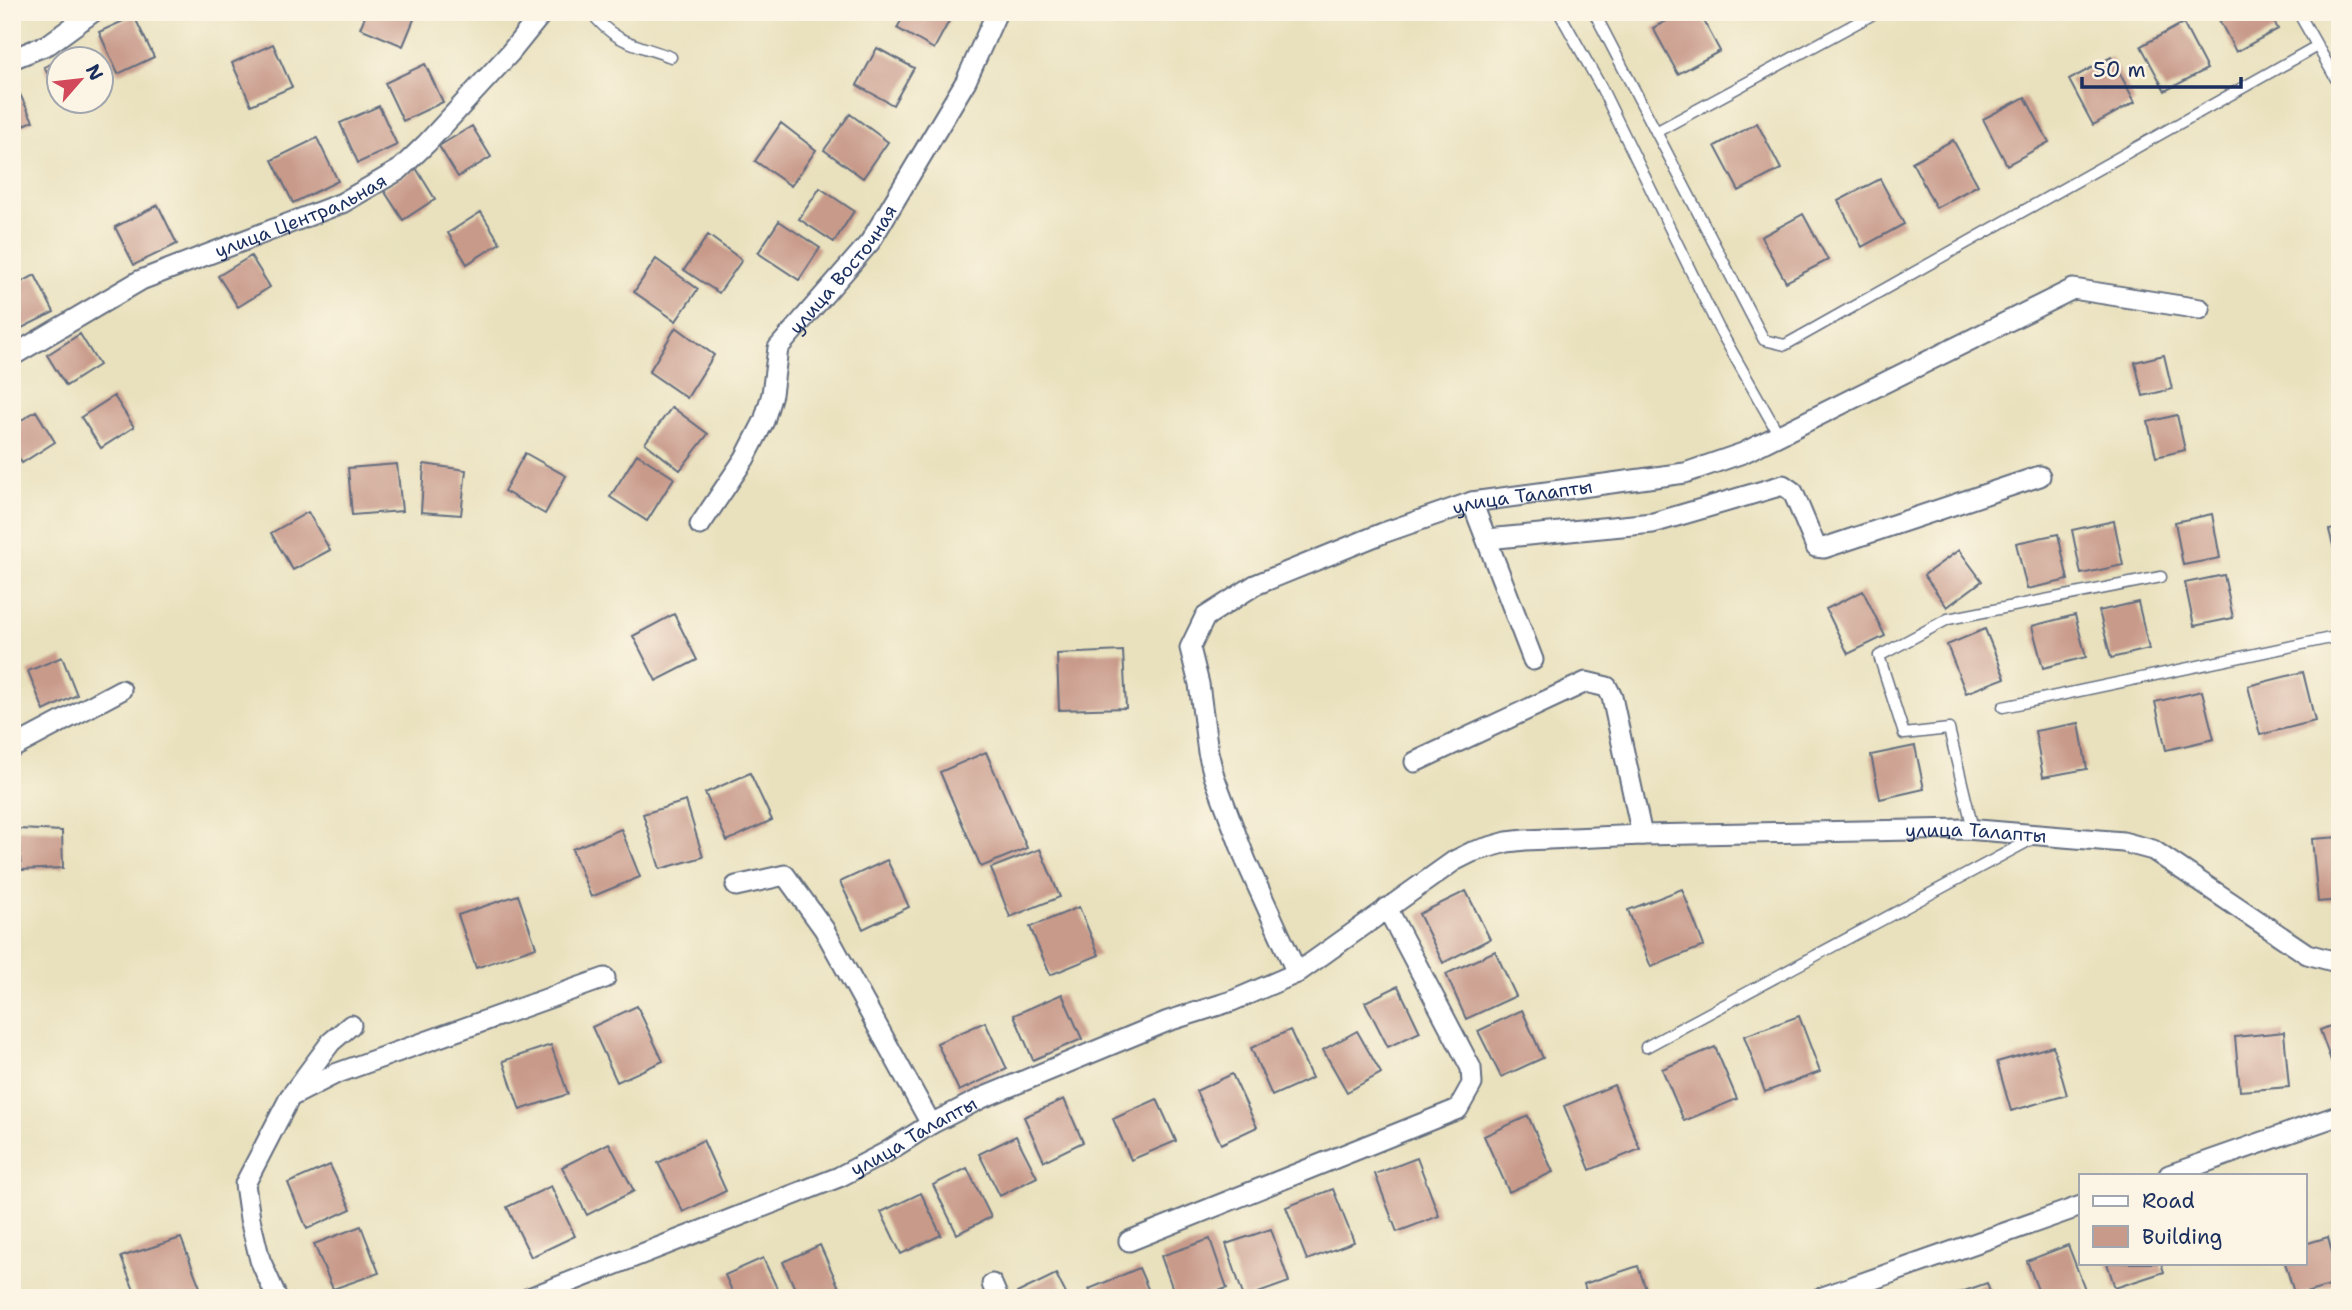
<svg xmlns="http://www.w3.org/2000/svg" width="2352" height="1310" viewBox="0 0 2352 1310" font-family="'Shantell Sans',sans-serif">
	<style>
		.building { fill: #c89a8a }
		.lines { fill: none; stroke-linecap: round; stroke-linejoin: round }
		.service-casing { stroke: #636d7f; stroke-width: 13 }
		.minor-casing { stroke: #636d7f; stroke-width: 23 }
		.service { stroke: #fff; stroke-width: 10 }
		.minor { stroke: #fff; stroke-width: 19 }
		.labels { text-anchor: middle; stroke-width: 7; stroke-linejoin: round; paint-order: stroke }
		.street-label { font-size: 19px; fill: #1b2f5e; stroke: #fcf5e5 }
	</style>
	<rect width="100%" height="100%" fill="#fcf5e5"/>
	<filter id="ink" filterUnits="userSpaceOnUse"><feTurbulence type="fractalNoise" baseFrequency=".0143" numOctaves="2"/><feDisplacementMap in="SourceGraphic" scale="14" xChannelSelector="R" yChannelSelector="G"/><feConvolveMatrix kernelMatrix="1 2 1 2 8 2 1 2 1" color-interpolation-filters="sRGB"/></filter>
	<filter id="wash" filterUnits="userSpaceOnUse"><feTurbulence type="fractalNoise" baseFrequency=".00686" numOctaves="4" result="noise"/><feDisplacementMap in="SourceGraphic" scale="28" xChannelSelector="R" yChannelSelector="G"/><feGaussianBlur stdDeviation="1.57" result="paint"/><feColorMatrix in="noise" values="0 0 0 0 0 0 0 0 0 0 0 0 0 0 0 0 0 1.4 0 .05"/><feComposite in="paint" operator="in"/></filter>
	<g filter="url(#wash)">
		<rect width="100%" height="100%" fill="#e9e1bd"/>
		<g id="blocks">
			<path class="building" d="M367 12H417L403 46 360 28Z
				M906 12H954L934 49 897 28Z
				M1683 12H1699L1720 51 1678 74 1653 28Z
				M2215 12H2269L2278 29 2236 52Z
				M134 16 154 57 118 74 99 32Z
				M2183 23 2207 69 2165 91 2141 46Z
				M273 44 292 87 251 105 232 63Z
				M877 48 914 68 893 105 857 85Z
				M81 50 86 60H60Z
				M2111 57 2135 102 2093 125 2069 80Z
				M60 60V96L44 67Z
				M425 64 443 102 403 121 385 83Z
				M12 78 33 121 12 131Z
				M2025 97 2049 142 2007 165 1983 119Z
				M379 106 397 145 358 163 340 123Z
				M850 114 888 142 863 178 824 150Z
				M781 123 816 150 791 186 755 161Z
				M1757 123 1781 169 1739 191 1715 146Z
				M472 126 491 157 458 177 439 146Z
				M317 138 338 181 293 203 272 160Z
				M1953 140 1978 185 1936 208 1912 162Z
				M416 168 435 199 403 220 383 189Z
				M1880 179 1904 224 1862 247 1838 201Z
				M820 188 854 211 834 242 799 219Z
				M158 205 177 244 134 265 115 227Z
				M481 212 500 243 467 264 448 233Z
				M1803 214 1828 260 1786 282 1761 237Z
				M779 221 820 248 799 280 758 253Z
				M708 235 742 260 719 293 684 270Z
				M251 256 270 287 238 307 218 276Z
				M656 259 698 289 676 321 634 292Z
				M35 275 54 312 14 332 12 287Z
				M676 327 714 355 687 398 649 372Z
				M80 334 99 365 66 386 47 355Z
				M2164 355 2172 389 2143 396 2135 362Z
				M114 396 134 427 101 448 81 417Z
				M672 407 708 434 680 470 645 443Z
				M36 411 55 442 22 463 12 447V426Z
				M2177 415 2185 450 2156 457 2148 422Z
				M525 453 566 476 545 514 504 491Z
				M637 454 674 478 647 521 610 497Z
				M397 464 402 511 352 515 348 468Z
				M424 464 466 470 461 515 421 512Z
				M308 512 330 550 293 570 271 533Z
				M2212 514 2220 558 2183 565 2175 522Z
				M2114 521 2123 565 2081 574 2072 530Z
				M2340 528V569H2339L2329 530Z
				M2058 534 2068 580 2027 589 2016 543Z
				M1959 550 1982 581 1947 607 1924 575Z
				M2224 575 2233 618 2194 626 2185 583Z
				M1863 591 1885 636 1848 654 1826 609Z
				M2138 602 2149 649 2111 658 2099 611Z
				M674 614 697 660 656 681 633 636Z
				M2075 615 2086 657 2043 668 2032 626Z
				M1985 629 2005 678 1966 693 1947 645Z
				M1123 651 1126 708 1059 710 1057 654Z
				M62 657 77 695 44 711 28 671Z
				M2340 661V682H2338L2335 662Z
				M2303 672 2315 721 2260 735 2248 686Z
				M2202 691 2214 739 2166 750 2155 702Z
				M2079 723 2087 769 2043 777 2035 731Z
				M1915 746 1924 789 1880 799 1871 755Z
				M986 752 1027 848 981 867 940 772Z
				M750 773 772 820 727 841 705 793Z
				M686 801 703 857 660 869 643 814Z
				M18 829 62 831 63 868 21 870Z
				M621 829 640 877 591 897 572 849Z
				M2340 837V900L2318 902 2312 839Z
				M1040 849 1060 897 1010 917 991 868Z
				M887 860 909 907 863 929 840 882Z
				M1682 889 1704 946 1651 967 1628 910Z
				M1466 891 1490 939 1443 963 1419 914Z
				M518 895 536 947 476 968 458 915Z
				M1079 907 1099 955 1050 975 1030 927Z
				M1495 951 1516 996 1466 1019 1446 974Z
				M1398 986 1420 1032 1388 1047 1365 1002Z
				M1062 994 1082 1039 1033 1060 1014 1015Z
				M637 1006 663 1061 617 1082 592 1027Z
				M1522 1010 1543 1058 1501 1077 1478 1031Z
				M1799 1016 1820 1072 1765 1092 1744 1036Z
				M985 1022 1007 1069 959 1091 937 1043Z
				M2340 1022V1083H2339L2320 1030Z
				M1290 1030 1312 1078 1272 1096 1251 1048Z
				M1357 1031 1381 1073 1347 1092 1323 1050Z
				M2284 1032 2289 1087 2240 1091 2235 1037Z
				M551 1045 568 1094 520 1110 503 1061Z
				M2053 1046 2067 1095 2011 1111 1997 1062Z
				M1715 1047 1737 1099 1684 1121 1662 1069Z
				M1232 1074 1257 1127 1221 1144 1196 1091Z
				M1614 1085 1640 1149 1590 1170 1564 1106Z
				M1064 1099 1083 1142 1044 1161 1024 1117Z
				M1157 1099 1176 1141 1131 1160 1113 1119Z
				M1528 1116 1553 1172 1509 1192 1484 1136Z
				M1016 1136 1037 1177 1000 1196 979 1154Z
				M703 1140 726 1191 683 1212 658 1163Z
				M609 1143 634 1191 587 1215 562 1167Z
				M2340 1153V1170H2339L2334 1154Z
				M1417 1158 1439 1216 1397 1232 1375 1174Z
				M330 1165 351 1209 307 1229 288 1183Z
				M967 1168 991 1217 957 1234 933 1185Z
				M551 1186 575 1236 531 1257 507 1207Z
				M1333 1189 1354 1242 1307 1260 1286 1207Z
				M921 1193 941 1235 901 1254 881 1212Z
				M361 1226 379 1273 333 1289 314 1244Z
				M1271 1229 1289 1282 1244 1298 1226 1244Z
				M2328 1237 2340 1283 2295 1296 2285 1263H2305V1244Z
				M181 1238 203 1295 195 1298H137L121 1257Z
				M1210 1239 1227 1288 1197 1298H1176L1161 1256Z
				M820 1245 841 1292 827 1298H799L783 1262Z
				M2068 1245 2088 1297 2041 1298 2027 1261Z
				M763 1258 781 1297 735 1298 725 1275Z
				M2107 1263H2161L2164 1272 2115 1288Z
				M1638 1266 1649 1298H1588L1584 1284Z
				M1139 1268 1152 1298H1093L1089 1289Z
				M1056 1274 1068 1298H1020L1017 1293Z
				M1987 1283 1992 1298H1947V1297Z"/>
		</g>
	</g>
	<g filter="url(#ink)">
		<use href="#blocks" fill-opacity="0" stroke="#636d7f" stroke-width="2"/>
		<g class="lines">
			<defs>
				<path id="service" d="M591 12C614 43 636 44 671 57
					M1559 12 1601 87 1718 327 1779 435
					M1594 12 1764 340 1785 345 2317 46
					M2298 12 2340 86
					M1656 132 1877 12
					M2003 707 2340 636
					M1973 829 1949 729 1904 734 1879 656 1948 619 2161 577
					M1646 1047 2034 838"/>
				<g id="minor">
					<path d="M12 59 49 44 93 12"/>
					<path id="s1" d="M12 356 141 280 342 203 399 170 427 143 510 53 543 12"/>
					<path d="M1472 502 1533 660"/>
					<path id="s2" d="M700 525 745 458 764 421 772 394 778 348 870 242 966 81 997 12"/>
					<path d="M1487 539 1653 523 1783 485 1793 492 1816 547 1824 548 2040 476"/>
					<path d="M12 748 121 690"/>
					<path d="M1415 762 1586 682 1607 687 1612 697 1642 835"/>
					<path d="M736 886 785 875 824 929 931 1124"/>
					<path id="s3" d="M1297 973 1246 861 1214 776 1208 752 1199 684 1190 648 1205 617 1255 585 1383 533 1472 502 1685 473 1743 453 2073 289 2200 309"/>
					<path d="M290 1097 335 1074 605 978"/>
					<path d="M2169 1175 2340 1115"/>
					<path d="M1129 1241 1458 1109 1472 1084 1471 1068 1387 908"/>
					<path d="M992 1284 998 1298"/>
					<path d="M277 1298 260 1260 250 1219 245 1184 290 1097 331 1042 351 1025"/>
					<path id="s4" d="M529 1298 839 1177 885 1153 931 1124 982 1098 1168 1021 1232 1001 1297 973 1454 861 1472 852 1507 842 1525 840 1642 835 1966 829 2123 842 2153 850 2307 954 2340 963"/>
					<path d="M1820 1298 2081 1206"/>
				</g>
			</defs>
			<use href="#service" class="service-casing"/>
			<use href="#minor" class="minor-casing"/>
			<use href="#service" class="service"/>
			<use href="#minor" class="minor"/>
		</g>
	</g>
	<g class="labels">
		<g class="street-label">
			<text dy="7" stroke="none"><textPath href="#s1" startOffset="322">улица Центральная</textPath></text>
			<text dy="7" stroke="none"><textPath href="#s2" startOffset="299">улица Восточная</textPath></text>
			<text dy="7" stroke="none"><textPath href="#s3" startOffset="721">улица Талапты</textPath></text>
			<text dy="7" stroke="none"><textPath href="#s4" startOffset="1554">улица Талапты</textPath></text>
			<text dy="7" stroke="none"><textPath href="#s4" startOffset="418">улица Талапты</textPath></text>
		</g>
	</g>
	<rect width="2352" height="1310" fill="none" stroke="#fcf5e5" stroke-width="42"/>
	<rect x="2079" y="1174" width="228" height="91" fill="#fcf5e5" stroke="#a2a6af" stroke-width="2"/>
	<rect x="2093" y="1196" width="35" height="10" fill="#ffffff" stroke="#a2a6af" stroke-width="2"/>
	<text x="2142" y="1208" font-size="21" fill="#1b2f5e">Road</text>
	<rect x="2093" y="1226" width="35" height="21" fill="#c89a8a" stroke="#a2a6af" stroke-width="2"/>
	<text x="2142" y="1244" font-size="21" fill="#1b2f5e">Building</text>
	<g transform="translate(80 80) rotate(62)"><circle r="33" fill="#fcf5e5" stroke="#a2a6af" stroke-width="2"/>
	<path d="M0-5L12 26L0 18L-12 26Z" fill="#d1495b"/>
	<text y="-10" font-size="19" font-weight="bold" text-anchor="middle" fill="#1b2f5e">N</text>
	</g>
	<path d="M2082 77v10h159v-10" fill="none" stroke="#1b2f5e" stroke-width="3.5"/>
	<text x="2093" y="77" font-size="21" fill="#1b2f5e" stroke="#fcf5e5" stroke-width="5" paint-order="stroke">50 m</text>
</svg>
